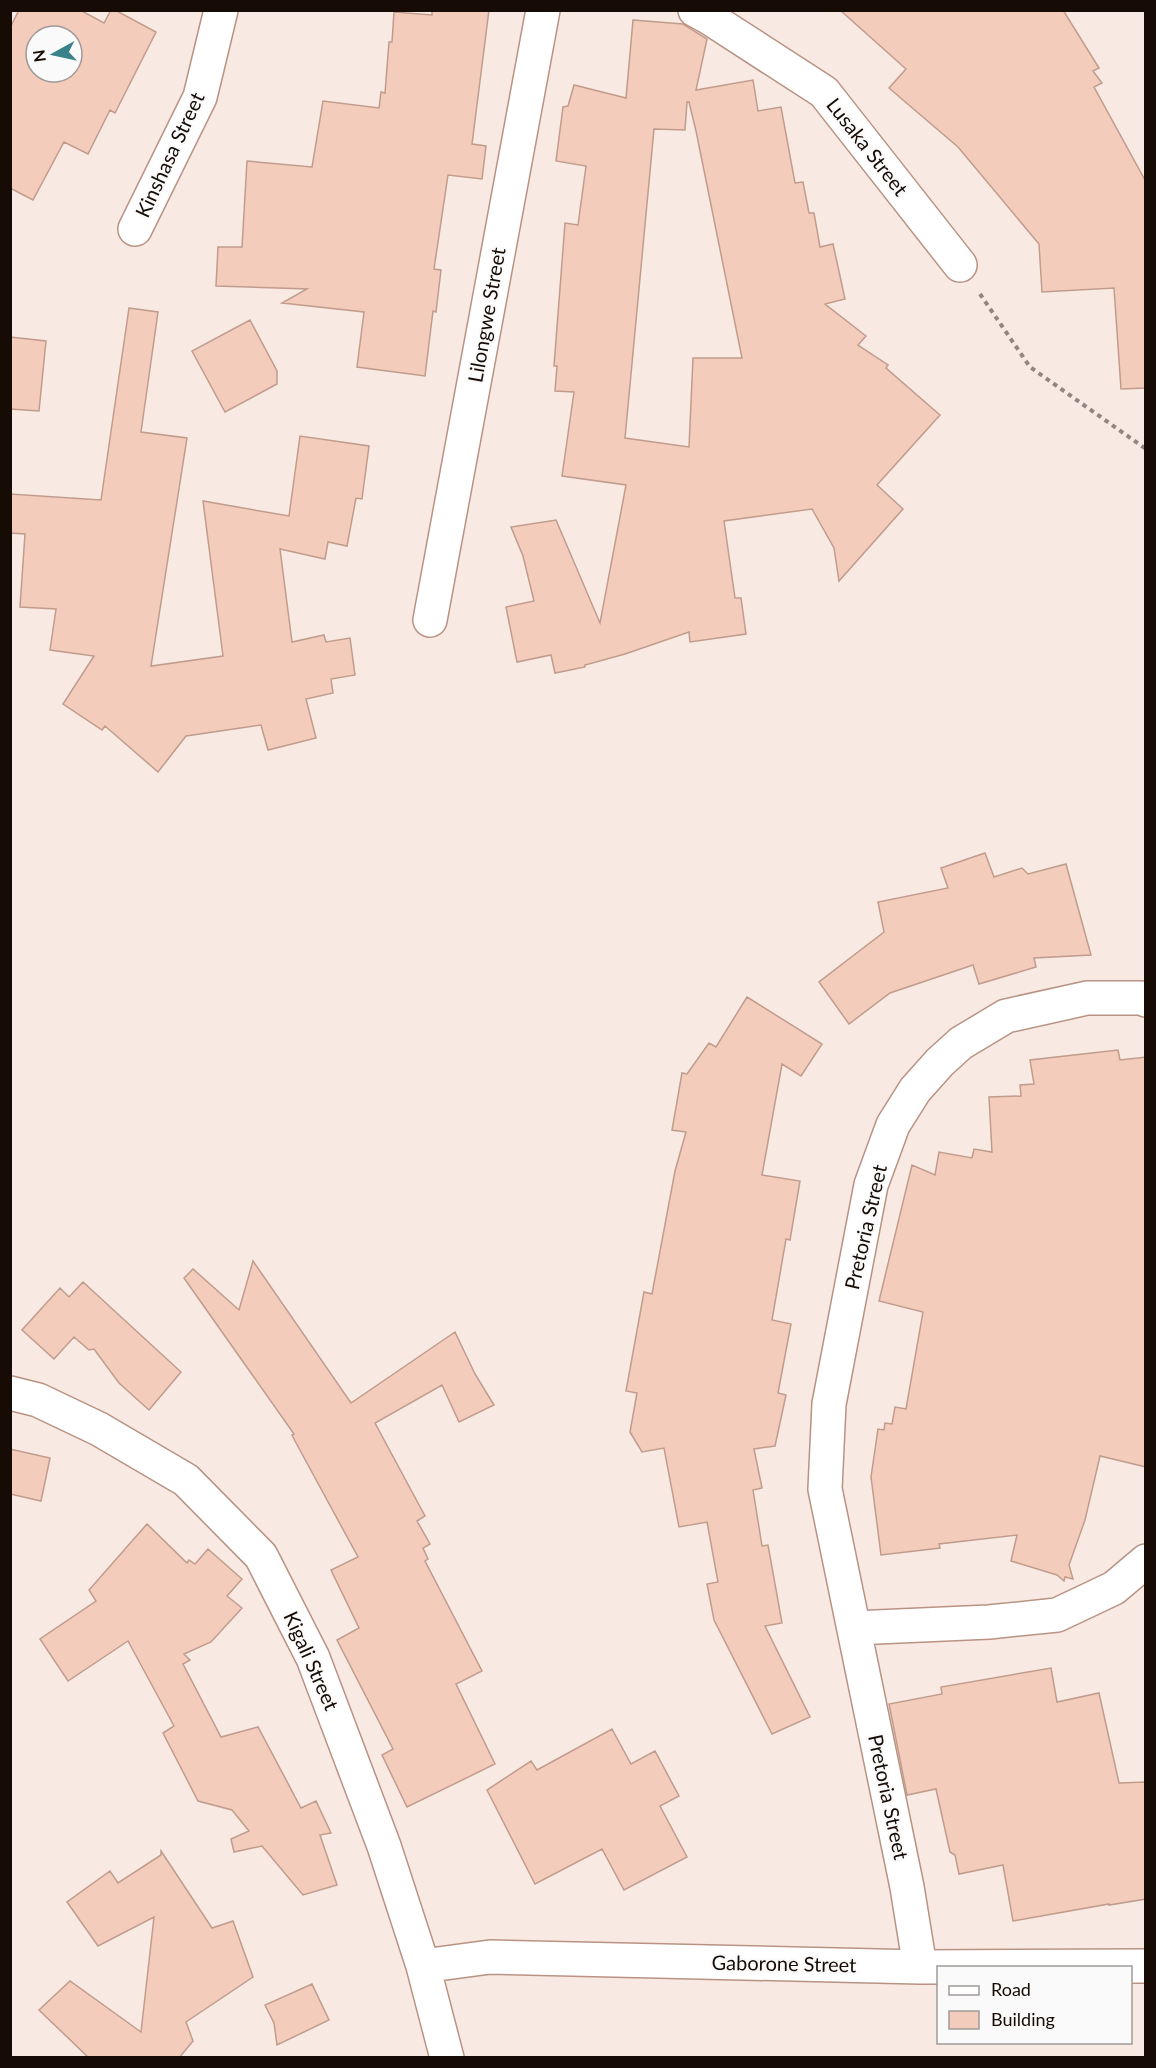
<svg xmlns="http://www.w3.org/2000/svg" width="1156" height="2068" viewBox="0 0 1156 2068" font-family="Lato,sans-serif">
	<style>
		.building { fill: #f3ccbc; stroke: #c09c8d; stroke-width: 1.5; fill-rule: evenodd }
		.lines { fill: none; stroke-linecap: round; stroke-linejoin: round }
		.minor-casing { stroke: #b89384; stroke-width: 36 }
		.path { stroke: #938580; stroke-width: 4; stroke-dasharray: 4.5 4.5; stroke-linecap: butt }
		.minor { stroke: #fff; stroke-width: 33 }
		.labels { text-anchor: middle; stroke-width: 4.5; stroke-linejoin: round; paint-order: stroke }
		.street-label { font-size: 20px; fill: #170b06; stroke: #fafafa }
	</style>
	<rect width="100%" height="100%" fill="#f9e9e3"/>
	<path class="building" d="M19 10H80L104 23 111 10H115L156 32 115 113 110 110 88 154 64 142 33 200 10 188V28ZM36 36H72V72H36Z
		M432 10H489L472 144 486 146 482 179 448 175 434 269 441 270 436 312 433 311 425 376 357 367 364 312 282 303 307 289 216 286 218 247H242L247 161 312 167 323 101 379 108 381 92 385 93 389 42H392L394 12 432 15Z
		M840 10H1063L1099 68 1093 71 1102 83 1094 87 1146 182V388L1121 389 1114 288 1042 292 1039 244 958 147 889 88 906 69Z
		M633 20 683 24 707 39 696 90 753 80 758 111 781 107 795 183 803 182 809 213H814L820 247 833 244 845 299 825 304 866 336 858 345 888 365 886 368 940 415 877 485 903 509 839 581 834 548 812 509 724 521 735 598H741L746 634 690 642 689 632 625 654 585 665V667L555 673 551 655 517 662 506 607 534 601 523 556 511 527 556 520 600 623 626 485 562 476 574 392 555 391 557 366H554L565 223 578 225 586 166 556 161 563 107 568 106 574 85 626 98ZM687 102H689L696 131 742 358H693L689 447 625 438 654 129 685 130Z
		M129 308 158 312 141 432 187 438 151 666 223 656 203 501 289 516 300 436 369 446 362 499 356 498 347 546 328 542 325 559 280 549 292 642 324 635 326 642 350 638 355 675 331 679 333 693 306 699 316 738 268 750 261 725 186 736 158 772 105 726 102 730 63 704 94 656 50 650 56 609 20 607 25 534 10 533V494L101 500Z
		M250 320 277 371V384L225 412 192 351Z
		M10 337 46 341 39 411 10 409Z
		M985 853 994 877 1022 868 1028 874 1066 864 1091 955 1034 958 1036 967 979 984 973 965 890 993 849 1024 819 982 884 932 878 902 948 888 941 868Z
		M747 997 822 1044 801 1076 782 1064 762 1175 800 1181 790 1240 786 1239 772 1320 791 1324 778 1393 786 1395 775 1446 754 1449 762 1488 753 1490 762 1546 768 1545 782 1623 765 1626 810 1717 772 1734 714 1620 707 1584 718 1582 707 1522 679 1527 664 1448 642 1452 630 1432 637 1393 626 1391 644 1292 652 1294 675 1171 686 1132 672 1130 682 1073 687 1074 709 1043 716 1047Z
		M1118 1050 1120 1060 1146 1057V1467L1100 1456 1085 1520 1069 1565 1073 1579 1065 1577 1064 1581 1057 1575 1011 1561 1017 1535 939 1544 940 1548 881 1555 871 1477 878 1429 884 1430 885 1423 892 1424 895 1407 906 1409 923 1312 879 1301 912 1165 935 1175 939 1152 972 1158 974 1149 992 1152 989 1097 1021 1096 1020 1085 1034 1084 1030 1060Z
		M253 1261 351 1403 455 1332 475 1374 494 1405 459 1422 442 1385 375 1423 425 1516 417 1521 430 1544 423 1548 428 1559 425 1561 482 1671 456 1684 495 1764 407 1807 382 1755 393 1749 337 1640 359 1628 331 1570 358 1557 295 1441 292 1435 294 1434 184 1278 193 1269 239 1310Z
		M83 1282 181 1372 149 1410 119 1383 94 1349 89 1350 74 1337 54 1359 22 1330 60 1288 69 1297Z
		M10 1449 50 1458 41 1501 10 1494Z
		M147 1524 187 1563 189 1560 195 1564 208 1549 242 1579 227 1596 242 1608 211 1642 184 1654 190 1660 183 1664 221 1737 258 1727 301 1808 316 1801 331 1833 320 1835 337 1885 303 1895 262 1846 234 1852 231 1839 249 1831 232 1810 198 1801 163 1733 174 1726 128 1641 68 1681 40 1639 96 1601 89 1590Z
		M1051 1668 1057 1702 1099 1693 1119 1783 1146 1782V1899L1109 1905V1904L1013 1921 1003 1865 959 1874 955 1855 950 1852 936 1789 907 1795 889 1704 942 1694 941 1687Z
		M612 1729 631 1764 655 1751 679 1796 660 1806 687 1857 624 1890 602 1849 535 1884 487 1790 531 1761 537 1770Z
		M161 1851 212 1928 233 1921 253 1977 186 2022 193 2041 179 2058H89L39 2010 70 1981 141 2032 154 1917 98 1946 67 1902 110 1871 118 1883 161 1855Z
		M312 1984 329 2020 277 2045 274 2023 265 2005Z"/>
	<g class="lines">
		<defs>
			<path id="minor" d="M695 10 708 17 824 92 960 265
				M135 229 200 97 221 10
				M430 620 543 10
				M10 1393 38 1400 99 1429 186 1480 261 1556 313 1658 384 1846 423 1966 447 2058
				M854 1628 989 1622 1057 1615 1114 1588 1146 1561
				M423 1966 490 1957 920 1967 1146 1966
				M920 1967 907 1887 825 1489 829 1404 871 1185 893 1125 915 1090 940 1062 961 1043 1006 1016 1087 998H1141L1146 1000"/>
		</defs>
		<use href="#minor" class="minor-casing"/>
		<path class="path" d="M980 294 1030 367 1146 449"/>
		<use href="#minor" class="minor"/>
	</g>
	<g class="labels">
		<g class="street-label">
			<text transform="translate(867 147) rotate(52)" y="7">Lusaka Street</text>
			<text transform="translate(170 155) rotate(-65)" y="7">Kinshasa Street</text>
			<text transform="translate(487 315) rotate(-80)" y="7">Lilongwe Street</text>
			<text transform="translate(866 1227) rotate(-77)" y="7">Pretoria Street</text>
			<text transform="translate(311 1661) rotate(66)" y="7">Kigali Street</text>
			<text transform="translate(888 1797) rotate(78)" y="7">Pretoria Street</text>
			<text transform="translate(784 1964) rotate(1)" y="7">Gaborone Street</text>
		</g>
	</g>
	<rect width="1156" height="2068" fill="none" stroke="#170b06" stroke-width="24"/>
	<rect x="937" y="1966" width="195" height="78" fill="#fafafa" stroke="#9f9a98" stroke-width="1.5"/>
	<rect x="949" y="1986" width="30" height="9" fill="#ffffff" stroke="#9f9a98" stroke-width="1.5"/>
	<text x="991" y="1996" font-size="18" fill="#170b06">Road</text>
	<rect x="949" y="2011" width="30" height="18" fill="#f3ccbc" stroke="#9f9a98" stroke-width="1.5"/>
	<text x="991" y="2026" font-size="18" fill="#170b06">Building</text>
	<g transform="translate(54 54) rotate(262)"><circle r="28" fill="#fafafa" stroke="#9f9a98" stroke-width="1.5"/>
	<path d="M0-4.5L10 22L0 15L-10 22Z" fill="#3a828a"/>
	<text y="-9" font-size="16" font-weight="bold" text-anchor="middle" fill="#170b06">N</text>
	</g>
</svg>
